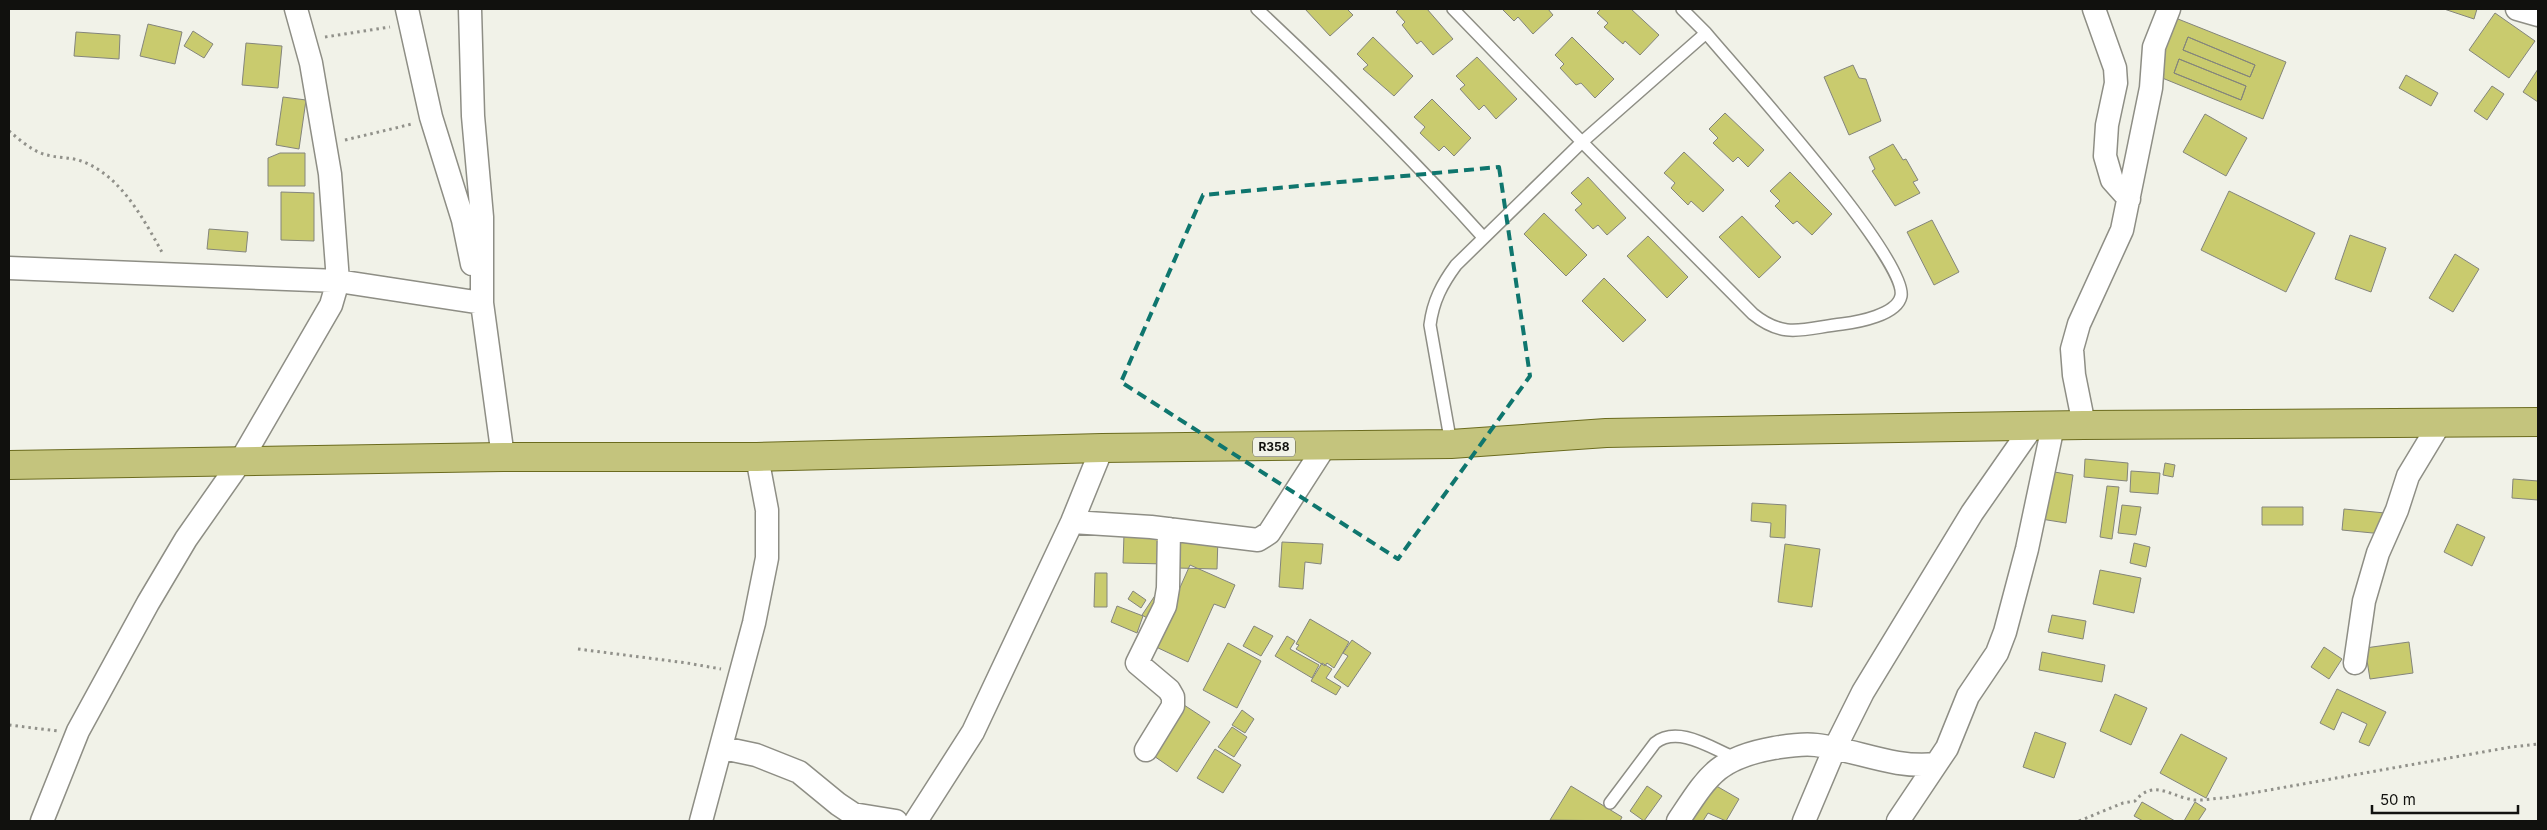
<svg xmlns="http://www.w3.org/2000/svg" width="2547" height="830" viewBox="0 0 2547 830" font-family="Inter,sans-serif">
	<style>
		.building { fill: #c9cb6e; stroke: #84857c; fill-rule: evenodd }
		.lines { fill: none; stroke-linecap: round; stroke-linejoin: round }
		.lane-casing { stroke: #8e8e85; stroke-width: 14 }
		.street-casing { stroke: #8e8e85; stroke-width: 25 }
		.primary-casing { stroke: #6b6b1e; stroke-width: 30 }
		.path { stroke: #91918a; stroke-width: 3; stroke-dasharray: 2.5 4; stroke-linecap: butt }
		.lane { stroke: #fff; stroke-width: 11 }
		.street { stroke: #fff; stroke-width: 22 }
		.primary { stroke: #c4c47d; stroke-width: 28 }
		.marked { fill: none; stroke: #0f766e; stroke-width: 4; stroke-dasharray: 10 6; stroke-linejoin: round }
		.labels { text-anchor: middle; stroke-width: 4; stroke-linejoin: round; paint-order: stroke }
		.shield { fill: #f1f2e8; stroke: #54544f; stroke-width: 1 }
		.shield-label { font-size: 12px; font-weight: bold; fill: #11110e }
	</style>
	<rect width="100%" height="100%" fill="#f1f2e8"/>
	<path class="building" d="M1305 9H1347L1353 15 1330 36Z
		M1399 9H1427L1453 39 1433 55 1421 41 1417 44 1402 25 1405 22 1396 12Z
		M1502 9H1548L1553 15 1533 34 1518 17 1514 21Z
		M1601 9H1631L1659 35 1640 55 1625 41 1623 44 1604 27 1608 23 1597 13Z
		M2444 9H2477L2474 19Z
		M2495 13 2535 41 2509 78 2469 50Z
		M2173 17 2286 62 2263 119 2150 73ZM2188 37 2255 65 2250 77 2183 50ZM2179 59 2246 86 2241 100 2174 73Z
		M148 24 182 32 175 64 140 56Z
		M193 31 213 44 204 58 184 46Z
		M76 32 120 35 119 59 74 56Z
		M1373 37 1413 76 1394 96 1363 69 1368 65 1357 54Z
		M1572 37 1614 79 1595 98 1581 83 1576 85 1560 68 1564 64 1555 55Z
		M2188 37 2255 65 2250 77 2183 50Z
		M246 43 282 46 278 88 242 85Z
		M1477 57 1517 99 1496 119 1484 105 1479 110 1460 89 1465 85 1456 76Z
		M2179 59 2246 86 2241 100 2174 73Z
		M1853 65 1859 78 1866 79 1881 121 1849 135 1824 77Z
		M2538 69V102L2523 92Z
		M2406 75 2438 93 2431 106 2399 88Z
		M2492 86 2504 94 2487 120 2474 111Z
		M283 97 306 100 299 149 276 145Z
		M1432 99 1471 138 1454 156 1444 146 1439 151 1420 133 1425 127 1414 117Z
		M1725 113 1764 150 1748 167 1738 157 1733 162 1713 143 1718 138 1709 129Z
		M2205 114 2247 138 2226 176 2183 152Z
		M1893 144 1903 160 1906 159 1918 180 1913 182 1920 193 1895 206 1872 171 1875 169 1869 157Z
		M1684 152 1724 190 1703 212 1691 201 1688 205 1671 188 1675 183 1664 173Z
		M280 153H305V186H268V158Z
		M1790 172 1832 214 1812 235 1797 221 1793 224 1775 206 1780 201 1770 191Z
		M1588 177 1626 218 1607 235 1598 225 1593 229 1575 210 1582 204 1571 193Z
		M2229 191 2315 233 2286 292 2201 250Z
		M281 192 314 193V241L281 240Z
		M1544 213 1587 255 1566 276 1524 234Z
		M1742 216 1781 257 1759 278 1719 237Z
		M1932 220 1959 272 1934 285 1907 232Z
		M209 229 248 232 246 252 207 249Z
		M2350 235 2386 248 2371 292 2335 279Z
		M1648 236 1688 277 1667 298 1627 256Z
		M2455 254 2479 269 2453 312 2429 298Z
		M1604 278 1646 320 1623 342 1582 301Z
		M2085 459 2128 463 2127 481 2084 477Z
		M2165 463 2175 465 2173 477 2163 475Z
		M2048 471 2073 475 2066 523 2041 519Z
		M2131 471 2160 473 2158 494 2130 492Z
		M2513 479 2538 481V500L2512 498Z
		M2107 486 2119 487 2112 539 2100 537Z
		M1752 503 1786 505 1785 538 1770 537 1771 523 1751 521Z
		M2122 505 2141 507 2136 535 2118 533Z
		M2262 507H2303V525H2262Z
		M2344 509 2385 513 2383 534 2342 530Z
		M2457 524 2485 537 2472 566 2444 552Z
		M1124 534 1165 535V564L1123 563Z
		M1177 536 1218 537 1217 569 1176 568Z
		M1282 542 1323 544 1321 564 1305 562 1303 589 1279 587Z
		M2134 543 2150 547 2146 567 2130 563Z
		M1785 544 1820 549 1812 607 1778 602Z
		M1190 565 1235 585 1225 608 1214 604 1188 662 1154 646Z
		M2100 570 2141 578 2134 613 2093 604Z
		M1095 573H1107V607H1094Z
		M1133 591 1146 600 1141 608 1128 599Z
		M1158 591 1156 623 1142 615Z
		M1117 606 1143 616 1137 633 1111 622Z
		M2052 615 2086 621 2083 639 2048 632Z
		M1310 619 1349 642 1334 668 1327 663 1325 666 1296 649 1299 645 1296 644Z
		M1254 626 1273 636 1261 656 1243 646Z
		M1287 636 1295 641 1290 649 1319 665 1312 678 1275 656Z
		M1352 640 1371 653 1348 687 1334 677 1348 656 1343 653Z
		M2409 642 2413 673 2370 679 2365 648Z
		M1228 643 1261 661 1237 708 1203 690Z
		M2324 647 2342 659 2329 679 2311 667Z
		M2042 652 2105 665 2102 682 2039 670Z
		M1322 663 1332 669 1326 678 1341 687 1336 695 1311 681Z
		M2337 689 2386 712 2369 746 2359 742 2367 724 2342 712 2334 730 2320 723Z
		M2115 694 2147 708 2131 745 2100 731Z
		M1184 705 1210 722 1177 772 1151 754Z
		M1242 710 1254 719 1245 733 1232 725Z
		M1232 727 1247 737 1234 757 1218 747Z
		M2035 732 2066 743 2054 778 2023 767Z
		M2181 734 2227 758 2206 798 2160 773Z
		M1215 749 1241 765 1223 793 1197 778Z
		M1706 780 1739 799 1726 821 1708 813 1703 821H1682Z
		M1571 786 1622 817 1620 821 1550 820Z
		M1647 786 1662 796 1644 821 1630 811Z
		M2142 802 2175 821H2143L2134 816Z
		M2195 802 2206 809 2198 821H2184Z"/>
	<g class="lines">
		<defs>
			<path id="lane" d="M1257 9C1335 82 1411 157 1483 237
				M1453 9 1582 142 1753 314C1785 340 1805 328 1842 324 1858 322 1897 315 1901 296 1908 259 1737 70 1706 33L1682 9
				M1451 444 1430 325C1433 301 1442 284 1456 265L1582 142 1706 33
				M1610 803 1655 743C1678 725 1711 748 1735 758"/>
			<path id="street" d="M407 9 431 117 463 220 472 264
				M470 9 473 116 482 217V303L503 457
				M2094 9 2115 68 2116 83 2107 125 2105 156 2112 180 2129 199
				M2517 9 2538 15
				M9 268 338 281 482 303
				M2084 425 2074 375 2072 349 2079 324 2122 230 2151 88 2154 47 2169 9
				M1072 522 1151 527 1258 540 1269 533 1325 446
				M2355 663 2364 601 2378 553 2397 510 2408 476 2440 423
				M723 748 756 755 799 772 838 804 853 814 896 821
				M1146 750 1173 706V697L1169 690 1137 663 1165 606 1168 588 1169 529
				M42 821 78 731 148 603 186 539 240 462 331 305 338 281 330 174 311 63 296 9
				M701 821 754 623 767 558V510L757 457
				M916 821 973 732 1072 522 1102 448
				M1678 821C1708 776 1717 758 1774 748 1787 746 1802 743 1816 745 1857 750 1894 769 1936 764
				M1804 821 1834 750 1863 692 1972 513 2032 427
				M1898 821 1947 748 1968 696 1997 653 2005 632 2027 549 2053 426"/>
			<path id="primary" d="M9 465 503 457H757L1102 448 1451 444 1606 433 2084 425 2538 422"/>
		</defs>
		<use href="#lane" class="lane-casing"/>
		<use href="#street" class="street-casing"/>
		<use href="#primary" class="primary-casing"/>
		<path class="path" d="M325 37 390 27
			M9 131C20 140 33 152 47 155 58 158 70 157 81 161 121 175 144 220 163 254
			M345 140 412 124
			M578 649 687 663 721 669
			M9 725 58 731
			M2079 821 2123 803 2135 801C2153 780 2167 794 2189 799 2199 802 2214 798 2224 798L2511 747 2538 744"/>
		<use href="#lane" class="lane"/>
		<use href="#street" class="street"/>
		<use href="#primary" class="primary"/>
	</g>
	<path class="marked" d="M1499 167 1530 376 1398 559 1121 382 1203 195Z"/>
	<g class="labels">
		<rect class="shield" x="1253" y="437.5" width="42" height="19" rx="4"/>
		<g class="shield-label">
			<text x="1274" y="451">R358</text>
		</g>
	</g>
	<rect width="2547" height="830" fill="none" stroke="#11110e" stroke-width="20"/>
	<path d="M2372 805v8h146v-8" fill="none" stroke="#11110e" stroke-width="2.5"/>
	<text x="2380" y="805" font-size="15" fill="#11110e" stroke="#f1f2e8" stroke-width="4" paint-order="stroke">50 m</text>
</svg>
